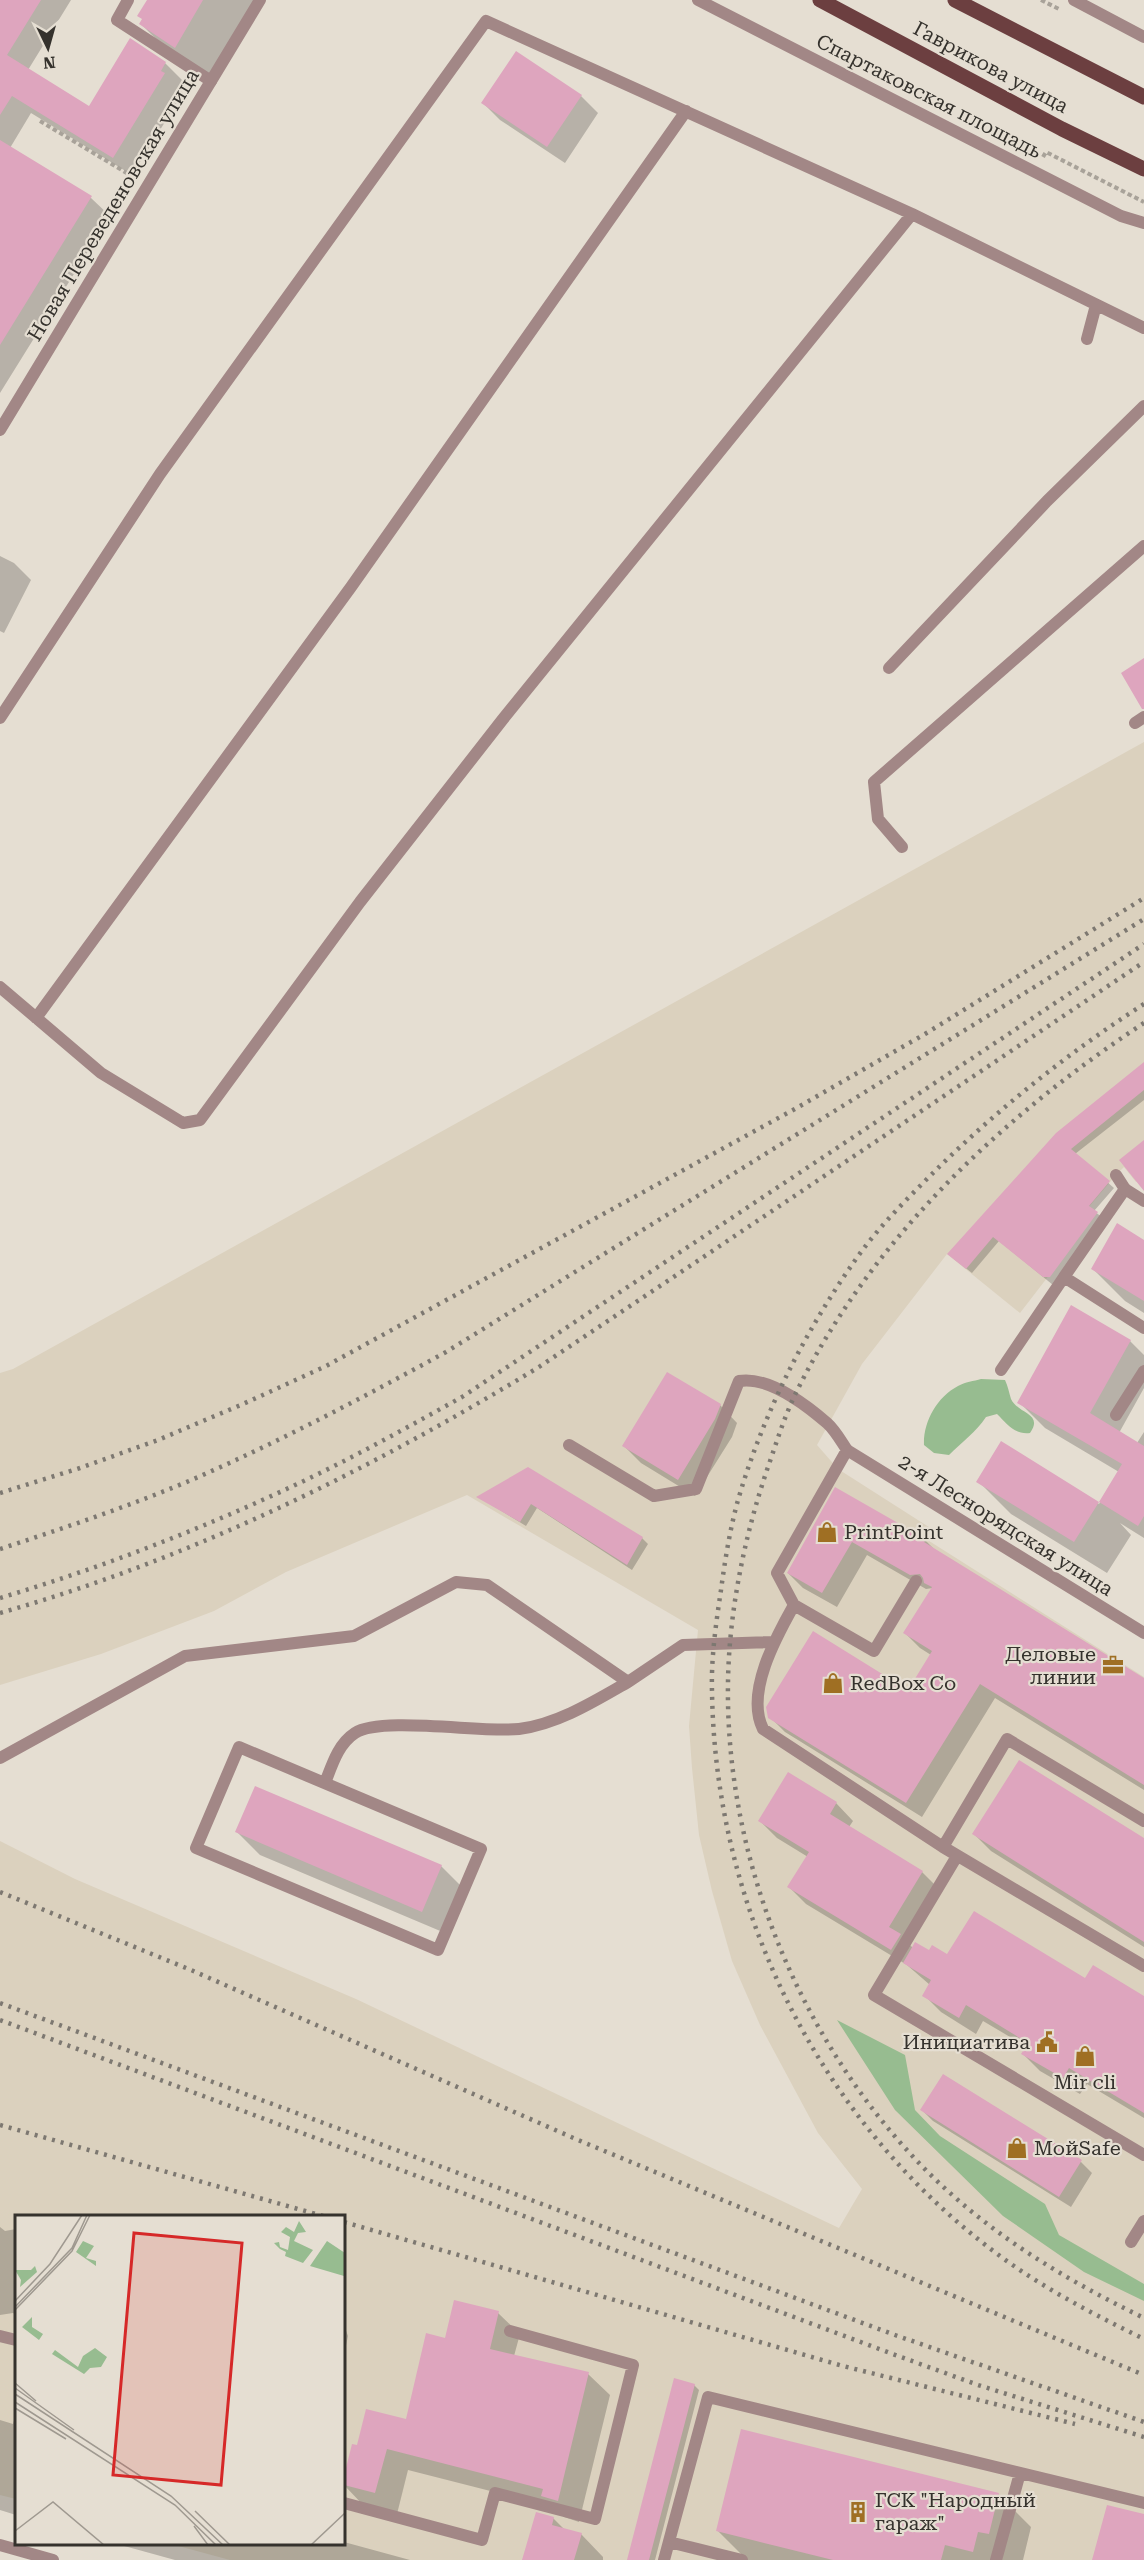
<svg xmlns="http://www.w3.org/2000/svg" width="1144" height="2560" viewBox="0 0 1144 2560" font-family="'Roboto Serif',serif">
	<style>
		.built { fill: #dbd1be }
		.green { fill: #97bc90 }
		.shadow { fill: #0003 }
		.building { fill: #dea5be }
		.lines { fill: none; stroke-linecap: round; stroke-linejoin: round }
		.path { stroke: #a8a299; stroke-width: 4; stroke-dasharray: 4.5 3; stroke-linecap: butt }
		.service { stroke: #a28786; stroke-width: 12 }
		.minor { stroke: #a28786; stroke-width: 12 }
		.tertiary { stroke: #a28786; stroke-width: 12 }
		.primary { stroke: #6c3f40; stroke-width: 15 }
		.rail { stroke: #7d7871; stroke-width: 4.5; stroke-dasharray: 3 6; stroke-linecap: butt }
		.labels { text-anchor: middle; stroke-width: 4.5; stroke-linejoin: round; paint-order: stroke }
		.street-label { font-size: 20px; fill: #35322d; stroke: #e5ded2 }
		.poi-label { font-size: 20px; fill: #35322d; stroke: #e5ded2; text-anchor: start }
		.inset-road { fill: none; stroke: #9f9990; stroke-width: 1.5 }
		.view { fill: #d62828; fill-opacity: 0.15; stroke: #d62828; stroke-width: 3 }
		.inset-edge { fill: none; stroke: #35322d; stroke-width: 3 }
	</style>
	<rect width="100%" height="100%" fill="#e5ded2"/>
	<path class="built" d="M1144 742V1176L1136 1182 1124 1167 1116 1175 1087 1209 1094 1217 1020 1313 947 1254 862 1364 817 1445 838 1469 932 1529 926 1539 1144 1677V2560H230L171 2544H344V2216H16V2499L0 2495V1841L75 1879 356 1999 839 2228 862 2189 818 2133 760 2025 732 1961 712 1891 699 1835 692 1768 689 1726 698 1630 467 1495 286 1572 214 1611 101 1654 0 1685V1373L13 1369Z"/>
	<path class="green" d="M981 1379 1005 1380C1008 1386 1009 1393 1011 1399 1018 1414 1044 1413 1030 1433 1015 1435 1007 1424 997 1414L986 1417C976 1432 962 1442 949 1455L934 1453 924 1445C923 1422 937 1397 958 1386 965 1382 974 1381 981 1379Z
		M837 2020 905 2055 915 2110 940 2136 1045 2204 1059 2235 1144 2284V2301L1084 2272 1003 2216 895 2110Z"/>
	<path class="shadow" d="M0 0H71L28 70 89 108 165 63 184 82 179 89 183 93 132 175 31 113 10 148 91 198 110 216 0 393Z
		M149 0H264L213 85 179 62 141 24Z
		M581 96 598 113 565 163 500 120 483 103Z
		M0 556 14 563 31 580 4 633 0 631Z
		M1144 1064V1100L1075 1154 1114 1188 1094 1211 1103 1218 1053 1285 999 1241 972 1273 954 1259Z
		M1144 1242V1313L1125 1301 1093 1269Z
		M1130 1341 1144 1355V1388L1119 1433 1137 1443 1144 1432V1538L1120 1523 1131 1535 1107 1573 1011 1514 978 1481 1002 1443 1099 1504 1119 1472 1045 1428 1019 1402Z
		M720 1405 737 1423 732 1437 695 1496 641 1463 624 1446Z
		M528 1469 642 1538 648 1544 632 1570 537 1508 526 1526 479 1497Z
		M836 1489 925 1540 937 1552 1144 1680V1790L995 1698 922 1817 785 1732 770 1717 908 1692 931 1655 920 1648 905 1633 933 1588 926 1589 867 1555 837 1607 803 1588 788 1573Z
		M836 1803 853 1821 849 1827 922 1872 940 1890 907 1942 913 1948 1086 1980 1144 1998V2118L1087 2084 1080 2094 1040 2071 1023 2054 1027 2047 983 2021 976 2034 941 2012 924 1995 930 1985 907 1965 806 1904 789 1887 808 1857 777 1838 760 1821Z
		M237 1832 441 1866 464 1889 445 1933 260 1855Z
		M974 1834 1144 1840V1947L991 1851Z
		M922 2110 1081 2162 1092 2173 1071 2207 933 2121Z
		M0 2227 5 2231 16 2229V2315L13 2313 0 2315Z
		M498 2313 520 2334 514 2356 588 2374 610 2395 579 2522 564 2517 553 2507 408 2470 397 2514 364 2506 344 2485 353 2446 358 2447 407 2420 446 2340Z
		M344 2325 348 2336 344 2355Z
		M694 2385 699 2390 655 2560H631Z
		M16 2413V2515L0 2510V2420L13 2424Z
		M998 2494 1031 2527 1023 2560H747L717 2530Z
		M553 2518 565 2530 581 2534 603 2557V2560H524Z
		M344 2542 410 2560H175L117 2544H344Z"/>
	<path class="building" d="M0 0H41L7 55 89 106 130 38 166 62 161 71 165 73 113 158 12 96 0 115Z
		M147 0H203L175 48 139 24 142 19 137 16Z
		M516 51 582 95 547 147 481 103Z
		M0 140 92 196 0 345Z
		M1144 658V709H1142L1121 673Z
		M1144 1062V1090L1071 1149 1110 1181 1089 1206 1098 1212 1050 1277H1043L993 1237 966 1269 947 1254 1056 1133Z
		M1144 1140V1191L1119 1160Z
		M1117 1223 1144 1240V1301L1091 1269Z
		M1071 1305 1131 1340 1090 1413 1144 1446V1516L1138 1526 1099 1502 1122 1464 1017 1403Z
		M667 1372 721 1404 715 1419 678 1480 622 1446Z
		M1001 1441 1099 1502 1074 1542 976 1482Z
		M528 1467 643 1537 627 1565 531 1504 520 1522 476 1497Z
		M835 1487 926 1539 924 1542 1144 1678V1785L980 1684 906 1803 768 1718 766 1707 813 1631 908 1690 932 1651 903 1633 932 1587 924 1583 923 1578 920 1574 910 1575 852 1542 822 1593 787 1573Z
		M1019 1760 1144 1838V1942L972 1834Z
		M788 1772 837 1802 830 1814 923 1871 889 1927 901 1934 891 1950 787 1887 809 1852 758 1821Z
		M255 1786 442 1865 422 1912 235 1832Z
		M974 1911 1085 1978 1093 1965 1144 1996V2113L1069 2068 1063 2078 1021 2054 1028 2043 966 2005 959 2018 922 1996 931 1980 903 1963 915 1942 929 1950 932 1945 947 1954Z
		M943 2074 1082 2160 1059 2197 920 2110Z
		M454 2300 499 2311 490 2349 589 2372 558 2501 541 2496 543 2489 387 2449 375 2493 344 2485V2476L352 2444 357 2445 366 2409 406 2419 426 2333 445 2338Z
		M674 2378 695 2384 649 2560H627Z
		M741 2429 999 2493 989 2534 978 2532 973 2552 945 2545 941 2560H833L716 2531Z
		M1107 2505 1144 2514V2560H1092Z
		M536 2512 554 2517 552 2525 582 2533 574 2560H522Z"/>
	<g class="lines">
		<path class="path" d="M1041 0 1059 9
			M40 121 135 178
			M1043 157 1046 152 1144 202"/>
		<path class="service" d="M128 0 117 20 211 81
			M1087 339 1096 305
			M889 668 1047 501 1144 406
			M0 718 160 474 486 21 912 214 1144 328
			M1135 723 1144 717
			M902 847 878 819 874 782 1144 546
			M0 987 101 1073 183 1123 200 1120 360 902 503 719 912 214
			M36 1018 351 587 686 111
			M1116 1175 1125 1189 1064 1277 1144 1328
			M1001 1370 1064 1277
			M1116 1415 1144 1371
			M569 1445 654 1496 696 1489 739 1381C768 1376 805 1404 827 1423 835 1430 841 1441 847 1450L777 1573 794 1605C776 1637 745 1693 763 1729L943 1847
			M794 1605 874 1651 916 1581
			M239 1747 481 1849 438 1950 196 1848Z
			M0 1758 185 1656 354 1636 456 1582 487 1585 628 1682 683 1645 772 1642
			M325 1783C332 1765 338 1744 355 1733 381 1716 483 1733 519 1729 558 1724 595 1701 628 1682
			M1144 1821 1007 1739 943 1847 1144 1966
			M957 1856 874 1995 1144 2155
			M1131 2242 1144 2221
			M0 2336 16 2340
			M344 2503 482 2540 495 2493 595 2519 633 2365 510 2331
			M669 2542 742 2560
			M664 2560 708 2397 1144 2503
			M996 2560 1020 2473"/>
		<path class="minor" d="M0 430 260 0
			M1125 1189 1144 1201
			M847 1450 1144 1633"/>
		<path class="tertiary" d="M698 0 1121 216 1144 223
			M1074 0 1144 37
			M0 2545 53 2560"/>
		<path class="primary" d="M820 0 1062 129 1144 169
			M955 0 1144 97"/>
		<path class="rail" d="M1144 1004C1071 1051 1003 1105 940 1166 913 1193 884 1221 861 1252 807 1327 764 1411 738 1500 730 1529 725 1560 721 1590 716 1623 711 1658 712 1691 715 1908 818 2118 992 2250 1039 2286 1091 2313 1144 2339
			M1144 1023C1001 1117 868 1242 793 1399 783 1421 776 1444 768 1467 745 1534 729 1611 728 1682 725 1856 798 2036 918 2162 983 2230 1060 2277 1144 2318
			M0 1493 80 1468 158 1440 243 1404 326 1366 793 1110 925 1034 1144 898
			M0 1549C64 1528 127 1507 189 1481 277 1443 362 1398 446 1352L1144 919
			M0 1598C100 1568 199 1530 293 1486 351 1459 406 1428 462 1397L1144 944
			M0 1613C193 1558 368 1471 539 1367L1144 962
			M0 1892 191 1970 578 2140 1144 2375
			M0 2003 895 2335 1144 2422
			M0 2020 890 2353 978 2385 1144 2437
			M0 2125 323 2216
			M344 2222 843 2366 1075 2424"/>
	</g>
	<defs>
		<symbol id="shop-bare" viewBox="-9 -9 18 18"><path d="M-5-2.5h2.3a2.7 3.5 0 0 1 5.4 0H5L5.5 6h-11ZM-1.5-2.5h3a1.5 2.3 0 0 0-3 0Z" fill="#9f6f23" stroke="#e5ded2" stroke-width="2.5" paint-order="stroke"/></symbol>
		<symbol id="office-bare" viewBox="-9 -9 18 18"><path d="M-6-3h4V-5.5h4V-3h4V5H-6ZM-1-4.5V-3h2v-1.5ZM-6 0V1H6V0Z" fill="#9f6f23" stroke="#e5ded2" stroke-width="2.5" paint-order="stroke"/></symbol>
		<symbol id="civic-bare" viewBox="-9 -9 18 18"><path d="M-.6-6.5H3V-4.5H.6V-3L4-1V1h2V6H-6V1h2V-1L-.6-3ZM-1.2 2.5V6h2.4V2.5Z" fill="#9f6f23" stroke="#e5ded2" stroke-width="2.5" paint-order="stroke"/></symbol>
		<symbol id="building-bare" viewBox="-9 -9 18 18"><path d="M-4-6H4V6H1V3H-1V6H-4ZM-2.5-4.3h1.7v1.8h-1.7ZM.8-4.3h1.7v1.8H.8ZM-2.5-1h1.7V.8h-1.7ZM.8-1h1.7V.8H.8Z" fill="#9f6f23" stroke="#e5ded2" stroke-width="2.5" paint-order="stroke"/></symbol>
	</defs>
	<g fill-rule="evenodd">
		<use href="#shop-bare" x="812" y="1517" width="30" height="30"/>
		<use href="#office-bare" x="1098" y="1650" width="30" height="30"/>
		<use href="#shop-bare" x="818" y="1668" width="30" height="30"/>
		<use href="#civic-bare" x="1032" y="2027" width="30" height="30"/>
		<use href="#shop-bare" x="1070" y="2041" width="30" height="30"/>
		<use href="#shop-bare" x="1002" y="2133" width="30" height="30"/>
		<use href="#building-bare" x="843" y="2497" width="30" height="30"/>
	</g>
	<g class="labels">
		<g class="street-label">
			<text transform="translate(991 67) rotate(28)" y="7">Гаврикова улица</text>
			<text transform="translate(929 96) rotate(27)" y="7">Спартаковская площадь</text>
			<text transform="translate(113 205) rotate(-59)" y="7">Новая Переведеновская улица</text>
			<text transform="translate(1006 1525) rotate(32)" y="7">2-я Леснорядская улица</text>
		</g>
		<g class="poi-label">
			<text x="844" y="1539">PrintPoint</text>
			<text x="1096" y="1661" text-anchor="end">Деловые<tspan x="1096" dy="23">линии</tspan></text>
			<text x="850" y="1690">RedBox Co</text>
			<text x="1030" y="2049" text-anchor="end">Инициатива</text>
			<text x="1085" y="2089" text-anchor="middle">Mir cli</text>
			<text x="1034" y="2155">МойSafe</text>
			<text x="875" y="2507">ГСК "Народный<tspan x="875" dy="23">гараж"</tspan></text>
		</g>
	</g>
	<g transform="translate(15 2215)">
		<rect width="330" height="330" fill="#e5ded2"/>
		<path d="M284 6 291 17 283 18 279 26 298 35 288 48 270 41 271 37 265 34 259 28 264 27 265 32 273 35 275 22 266 17 271 12 279 17ZM68 26 79 31 71 43 81 46V51L61 37ZM312 26 330 38 329 61 295 51ZM20 51 22 57 5 72 6 65 0 55H16ZM17 102V112L28 119 24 125 7 112ZM80 133 92 142 86 152 75 153 69 159 37 139 40 135 63 152 68 141Z" fill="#97bc90"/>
		<path class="inset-road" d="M0 86 35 49 67 0M0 92 57 33 72 0M0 95 57 36 75 0M0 168 21 186M0 173 59 215M0 179 156 281 208 330M0 187 160 290 201 330M0 193 51 224M180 296 215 330M179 311 193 330M0 316 38 287 89 330M296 330 330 298"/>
		<path class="view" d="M119 18 227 28 206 270 98 260Z"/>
		<rect width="330" height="330" class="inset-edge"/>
	</g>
	<g transform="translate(48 48) rotate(175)" stroke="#e5ded2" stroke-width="4.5" paint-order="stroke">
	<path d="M0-4.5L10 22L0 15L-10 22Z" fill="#35322d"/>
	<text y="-9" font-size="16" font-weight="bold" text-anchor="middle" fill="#35322d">N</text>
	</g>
</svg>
